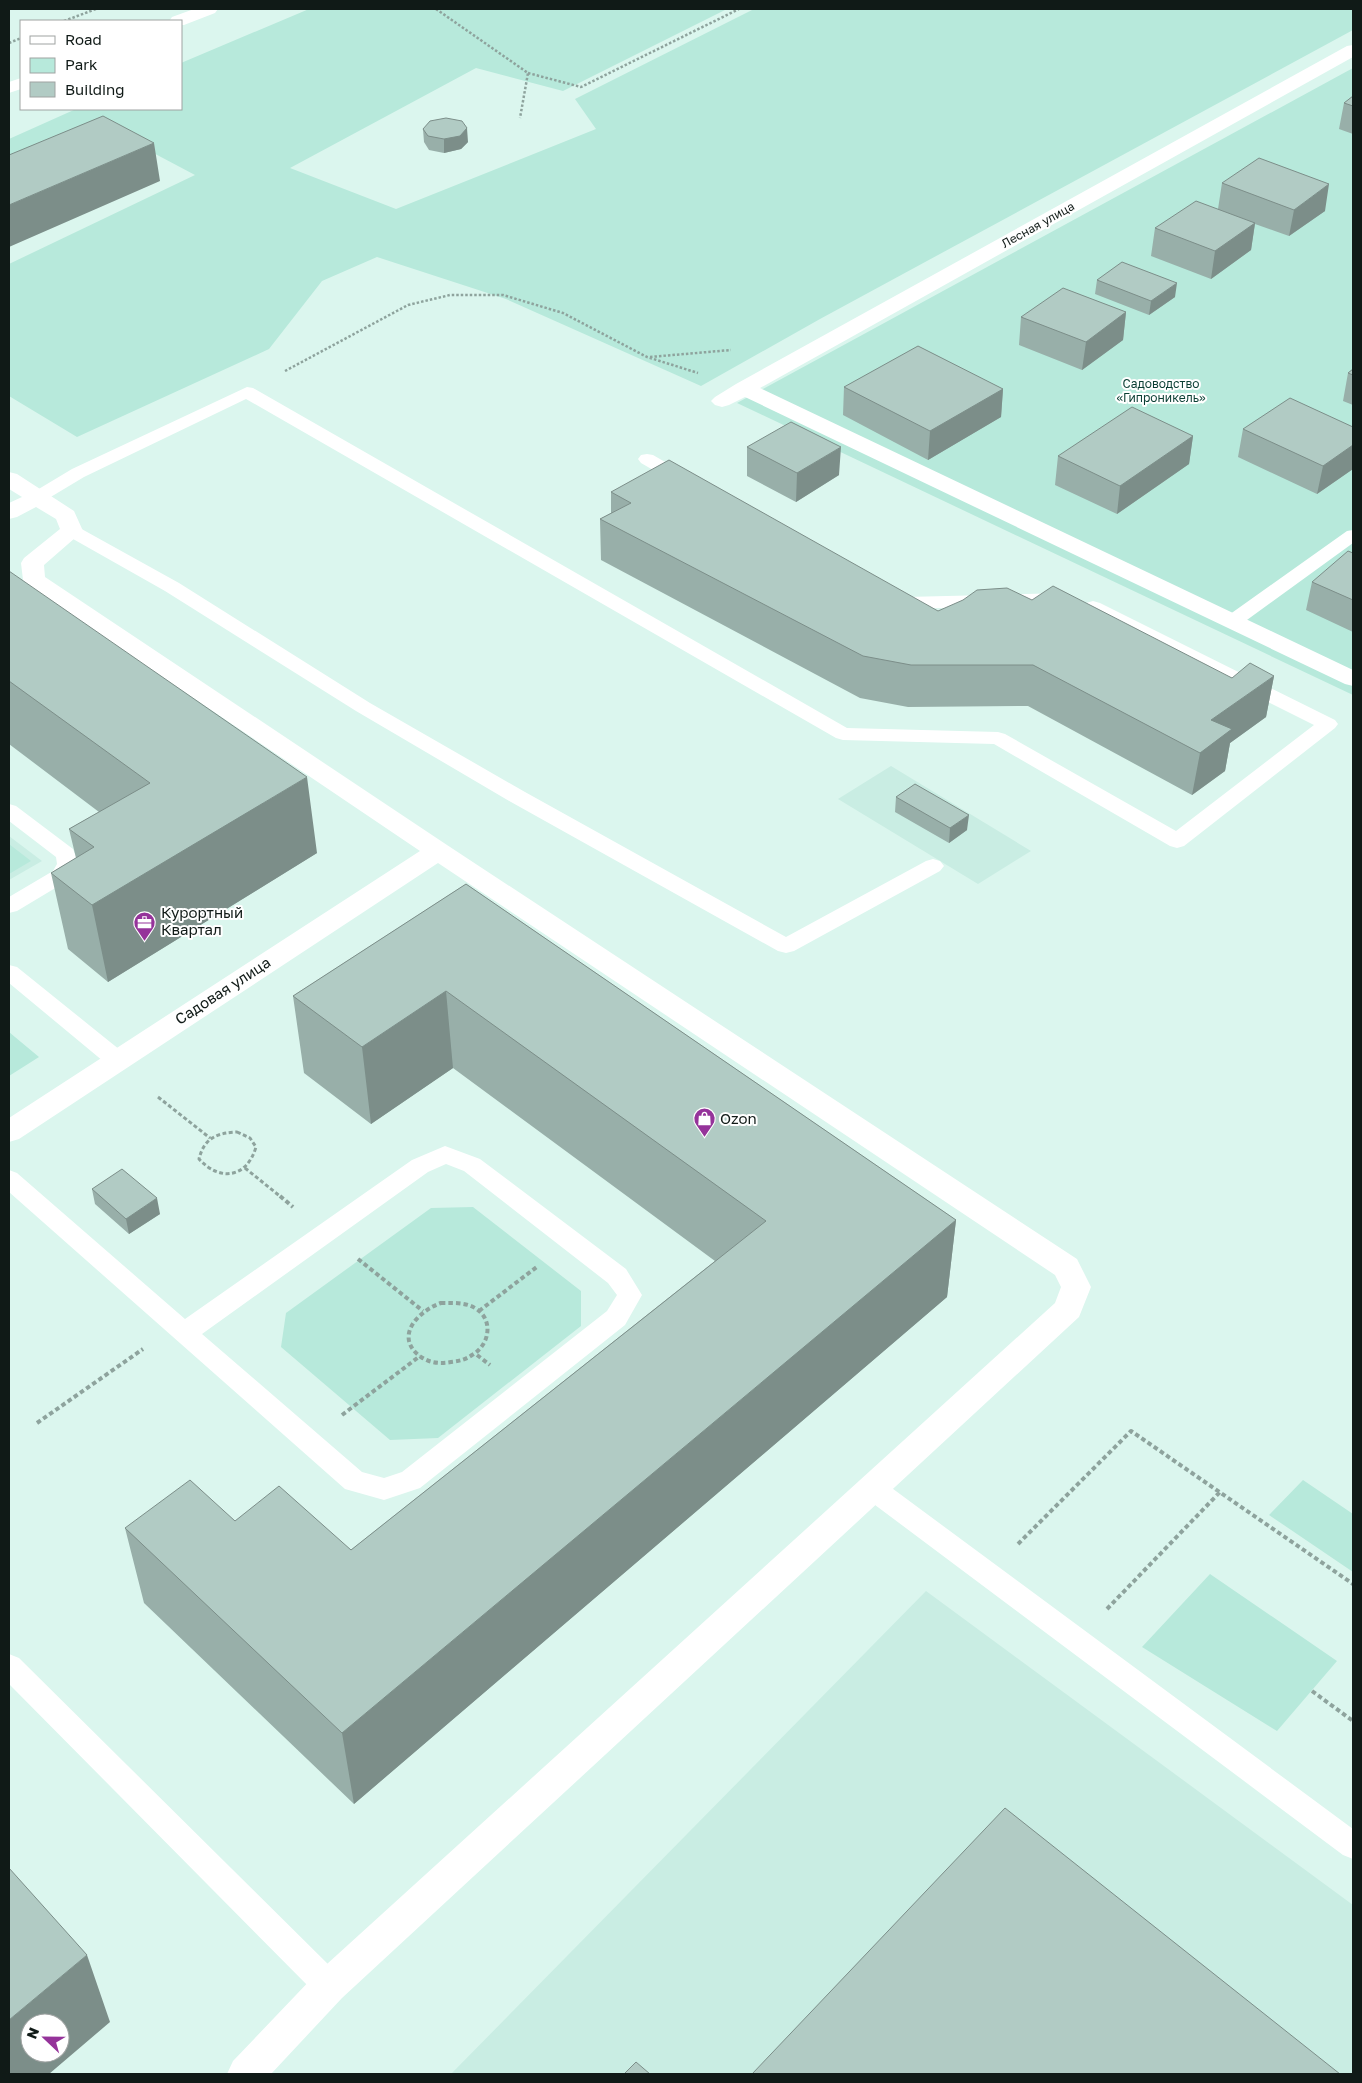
<svg xmlns="http://www.w3.org/2000/svg" width="1362" height="2083" viewBox="0 0 1362 2083" font-family="'Golos Text',sans-serif">
	<style>
		.built { fill: #c9ede3 }
		.green { fill: #b7e9db }
		.lines { fill: none; stroke-linecap: round; stroke-linejoin: round }
		.path-far2 { stroke: #8ea39d; stroke-width: 2.5; stroke-dasharray: 2.5 2; stroke-linecap: butt }
		.path-far1 { stroke: #8ea39d; stroke-width: 3; stroke-dasharray: 4 2.5; stroke-linecap: butt }
		.path { stroke: #8ea39d; stroke-width: 4; stroke-dasharray: 4.5 3; stroke-linecap: butt }
		.lane { fill: #fff; fill-rule: evenodd }
		.street { fill: #fff; fill-rule: evenodd }
		.secondary { fill: #fff; fill-rule: evenodd }
		.wall { fill: #98afa9 }
		.shaded-wall { fill: #7c8e89; fill-rule: evenodd }
		.building { fill: #b1cbc4; stroke: #7c8e89 }
		.labels { text-anchor: middle; stroke-width: 4; stroke-linejoin: round; paint-order: stroke }
		.far-street-label { font-size: 12px; fill: #101a17; stroke: #fff }
		.far-park-label { font-size: 12px; fill: #0a3e33; stroke: #fff }
		.poi-label { font-size: 15px; fill: #101a17; stroke: #fff; text-anchor: start }
		.street-label { font-size: 15px; fill: #101a17; stroke: #fff }
	</style>
	<rect width="100%" height="100%" fill="#dbf6ee"/>
	<path class="built" d="M891 766 1031 851 978 884 838 799Z
		M9 836 42 861 9 880Z
		M926 1591 1353 1905V2074H451Z"/>
	<path class="green" d="M309 9H727L563 91 476 68 290 168 396 209 596 129 575 99 754 9H1353V30L820 319 701 386 506 299 377 257 322 281 269 349 77 437 9 396V264L195 175 127 139 9 179V139L76 109H181V63Z
		M1353 68V695L737 403Z
		M9 844 31 861 9 874Z
		M9 1032 39 1057 9 1076Z
		M473 1207 581 1291V1326L438 1438 390 1440 281 1347 286 1313 431 1208Z
		M1303 1480 1353 1514V1572L1269 1515Z
		M1210 1574 1337 1661 1277 1731 1142 1647Z"/>
	<g class="lines">
		<path class="path-far2" d="M436 9 528 73 520 118
			M64 21 96 9
			M9 43 21 38
			M528 73 581 87 739 9
			M650 357 731 350
			M285 371 408 305 450 295H503L563 313 647 357 698 373"/>
		<path class="path-far1" d="M158 1097 210 1138
			M237 1132 250 1138 256 1147C247 1178 220 1182 199 1159 204 1138 217 1133 237 1132Z
			M245 1168 281 1197"/>
		<path class="path" d="M280 1196 293 1207
			M358 1259 423 1311
			M441 1303C452 1303 465 1302 475 1308 494 1319 490 1345 472 1355 465 1360 459 1361 451 1362 440 1364 430 1363 421 1357 393 1337 418 1311 441 1303Z
			M479 1311 538 1266
			M477 1355 490 1365
			M342 1415 420 1356
			M37 1423 143 1349
			M1018 1544 1131 1431 1353 1584
			M1107 1609 1220 1492
			M1312 1691 1353 1721"/>
		<path class="lane" d="M247 387 253 388 847 728 998 732 1005 734 1176 831 1314 725 1086 611 1084 607 1086 603 1093 601 1100 603 1335 720 1338 724 1335 728 1184 846 1177 848 1170 846 994 744 843 740 836 738 246 399 84 477 44 501 38 502 32 501 29 497 32 493 72 469Z
			M647 454 653 455 691 477 694 481 691 485 685 486 679 485 641 463 638 459 641 455Z
			M72 526 78 527 179 583 370 703 525 792 786 937 926 861 933 859 940 861 944 866 940 871 794 951 786 953 778 951 511 802 356 711 165 591 66 535 63 531 66 527Z
			M1353 530V543L1240 625 1233 627 1226 625 1223 621 1226 617 1347 531Z
			M894 592 906 597 1063 593 1070 595 1072 599 1070 603 1063 605 902 609 895 607 885 598 887 594Z
			M9 804 16 806 73 849 79 864 67 881 17 911 9 913V897L53 871 57 864 56 857 9 821Z
			M9 965 17 967 125 1054 128 1060 125 1066 117 1068 109 1066 9 983Z
			M445 1146 480 1159 626 1269 642 1295 625 1325 420 1488 384 1500 345 1489 9 1192V1170L17 1173 185 1319 412 1160ZM446 1164 464 1171 608 1283 617 1295 607 1311 402 1472 384 1478 362 1472 202 1334 428 1172Z
			M872 1477 881 1480 1353 1829V1859L1343 1855 863 1496 859 1488 863 1480Z
			M9 1654 19 1658 340 1976 344 1986 340 1996 329 2000 318 1996 9 1684Z"/>
		<path class="street" d="M1353 45V57L760 388 1353 670V686L1345 684 745 397 729 405 722 407 715 405 711 401 715 397 736 384 1347 46Z
			M9 472 17 474 74 511 83 531 44 565 45 577 447 845 1077 1259 1091 1287 1079 1317 342 1998 271 2074H227L233 2061 316 1974 1055 1303 1061 1287 1055 1275 438 863 19 1139 9 1142V1118L420 851 26 585 23 580 21 563 24 558 60 529 56 519 36 507 17 517 9 519V503L22 497 9 489Z"/>
		<path class="secondary" d="M194 9H218L215 13 184 25H181V21H169L172 17Z
			M21 78V89L9 93V82Z"/>
	</g>
	<path class="wall" d="M1353 96V134L1339 129 1344 103Z
		M423 129 468 142 461 149 444 153 429 150 424 142Z
		M1222 183 1325 211 1289 236 1255 224 1251 250 1211 279 1151 256 1155 228 1218 209Z
		M1097 280 1175 297 1149 315 1095 294Z
		M1126 312 1123 340 1082 370 1019 345 1021 317Z
		M1353 369V405L1343 401 1348 373Z
		M844 387 1003 389 1001 417 928 460 843 415Z
		M1353 427V469L1317 494 1238 457 1243 429Z
		M1193 436 1189 464 1117 514 1055 485 1058 456Z
		M747 447 839 475 796 502 747 476Z
		M611 492 938 611 1032 600 1232 678 1274 676 1266 717 1230 743 1225 771 1192 795 1028 706 908 707 860 698 601 560 600 519 611 513Z
		M1353 553V632L1306 610 1312 582Z
		M9 571 317 853 108 982 68 949 51 873 76 858 69 829 99 812 9 744Z
		M896 797 967 830 949 843 895 812Z
		M466 884 956 1220 947 1297 354 1804 144 1603 125 1528 235 1521 351 1550 715 1261 453 1068 371 1124 304 1073 293 996Z
		M92 1189 160 1214 129 1234 95 1204Z"/>
	<path class="shaded-wall" d="M467 128 468 142 461 149 444 153V139Z
		M154 143 160 181 9 247V205Z
		M1329 184 1325 211 1289 236 1294 210Z
		M1255 223 1251 250 1211 279 1215 251Z
		M1177 283 1175 297 1149 315 1151 301Z
		M1126 312 1123 340 1082 370 1086 342Z
		M1003 389 1001 417 928 460 930 431Z
		M1193 436 1189 464 1117 514 1120 486Z
		M1353 445V469L1317 494 1323 466Z
		M841 447 839 475 796 502 797 473Z
		M1274 676 1266 717 1230 743 1225 771 1192 795 1200 753 1211 720Z
		M307 777 317 853 108 982 92 905Z
		M969 815 967 830 949 843 950 828Z
		M446 991 453 1068 371 1124 362 1047Z
		M157 1198 160 1214 129 1234 126 1219Z
		M956 1220 947 1297 354 1804 342 1733Z
		M87 1955 110 2022 49 2074H9V2020ZM30 2023H60V2053H30Z"/>
	<path class="building" d="M1353 96V106L1344 103Z
		M103 116 154 143 9 205V155Z
		M446 118 462 121 467 128 460 136 444 139 428 136 423 129 430 121Z
		M1259 158 1329 184 1294 210 1222 183Z
		M1196 201 1255 223 1215 251 1155 228Z
		M1122 262 1177 283 1151 301 1097 280Z
		M1063 288 1126 312 1086 342 1021 317Z
		M918 346 1003 389 930 431 844 387Z
		M1353 369V375L1348 373Z
		M1290 398 1353 427V445L1323 466 1243 429Z
		M1132 407 1193 436 1120 486 1058 456Z
		M791 422 841 447 797 473 747 447Z
		M669 460 938 611 963 600 977 590 1007 588 1032 600 1053 586 1232 678 1250 663 1274 676 1211 720 1232 729 1200 753 1033 665H911L863 656 600 519 631 503 611 492Z
		M1348 551 1353 553V600L1312 582Z
		M9 571 307 777 92 905 51 873 94 847 69 829 150 783 9 681Z
		M915 784 969 815 950 828 896 797Z
		M466 884 956 1220 342 1733 125 1528 190 1480 235 1521 279 1486 351 1550 766 1221 446 991 362 1047 293 996Z
		M122 1169 157 1198 126 1219 92 1189Z
		M1005 1808 1340 2074H752Z
		M9 1868 87 1955 9 2020Z
		M636 2062 650 2074H624Z"/>
	<defs>
		<symbol id="office-pin" viewBox="-11 -11 22 30"><path d="M0 17L-7.5 6A9.5 9.5 0 1 1 7.5 6Z" fill="#95339a" stroke="#fff"/><path d="M-6-3h4V-5.5h4V-3h4V5H-6ZM-1-4.5V-3h2v-1.5ZM-6 0V1H6V0Z" fill="#fff"/></symbol>
		<symbol id="shop-pin" viewBox="-11 -11 22 30"><path d="M0 17L-7.5 6A9.5 9.5 0 1 1 7.5 6Z" fill="#95339a" stroke="#fff"/><path d="M-5-2.5h2.3a2.7 3.5 0 0 1 5.4 0H5L5.5 6h-11ZM-1.5-2.5h3a1.5 2.3 0 0 0-3 0Z" fill="#fff"/></symbol>
	</defs>
	<g fill-rule="evenodd">
		<use href="#office-pin" x="132" y="910" width="25" height="34"/>
		<use href="#shop-pin" x="692" y="1106" width="25" height="34"/>
	</g>
	<g class="labels">
		<g class="far-street-label">
			<text transform="translate(1038 225) rotate(-29)" y="4">Лесная улица</text>
		</g>
		<g class="far-park-label">
			<text x="1161" y="388">Садоводство<tspan x="1161" dy="14">«Гипроникель»</tspan></text>
		</g>
		<g class="poi-label">
			<text x="161" y="918">Курортный<tspan x="161" dy="17">Квартал</tspan></text>
			<text x="720" y="1124">Ozon</text>
		</g>
		<g class="street-label">
			<text transform="translate(223 991) rotate(-33)" y="5">Садовая улица</text>
		</g>
	</g>
	<rect width="1362" height="2083" fill="none" stroke="#101a17" stroke-width="20"/>
	<rect x="20" y="20" width="162" height="90" fill="#ffffff" stroke="#9fa3a2"/>
	<rect x="30" y="36" width="25" height="8" fill="#ffffff" stroke="#9fa3a2"/>
	<text x="65" y="45" font-size="15" fill="#101a17">Road</text>
	<rect x="30" y="58" width="25" height="15" fill="#b7e9db" stroke="#9fa3a2"/>
	<text x="65" y="70" font-size="15" fill="#101a17">Park</text>
	<rect x="30" y="82" width="25" height="15" fill="#b1cbc4" stroke="#9fa3a2"/>
	<text x="65" y="95" font-size="15" fill="#101a17">Building</text>
	<g transform="translate(45 2038) rotate(292)"><circle r="24" fill="#ffffff" stroke="#9fa3a2"/>
	<path d="M0-4L9 19L0 12L-9 19Z" fill="#95339a"/>
	<text y="-8" font-size="14" font-weight="bold" text-anchor="middle" fill="#101a17">N</text>
	</g>
</svg>
